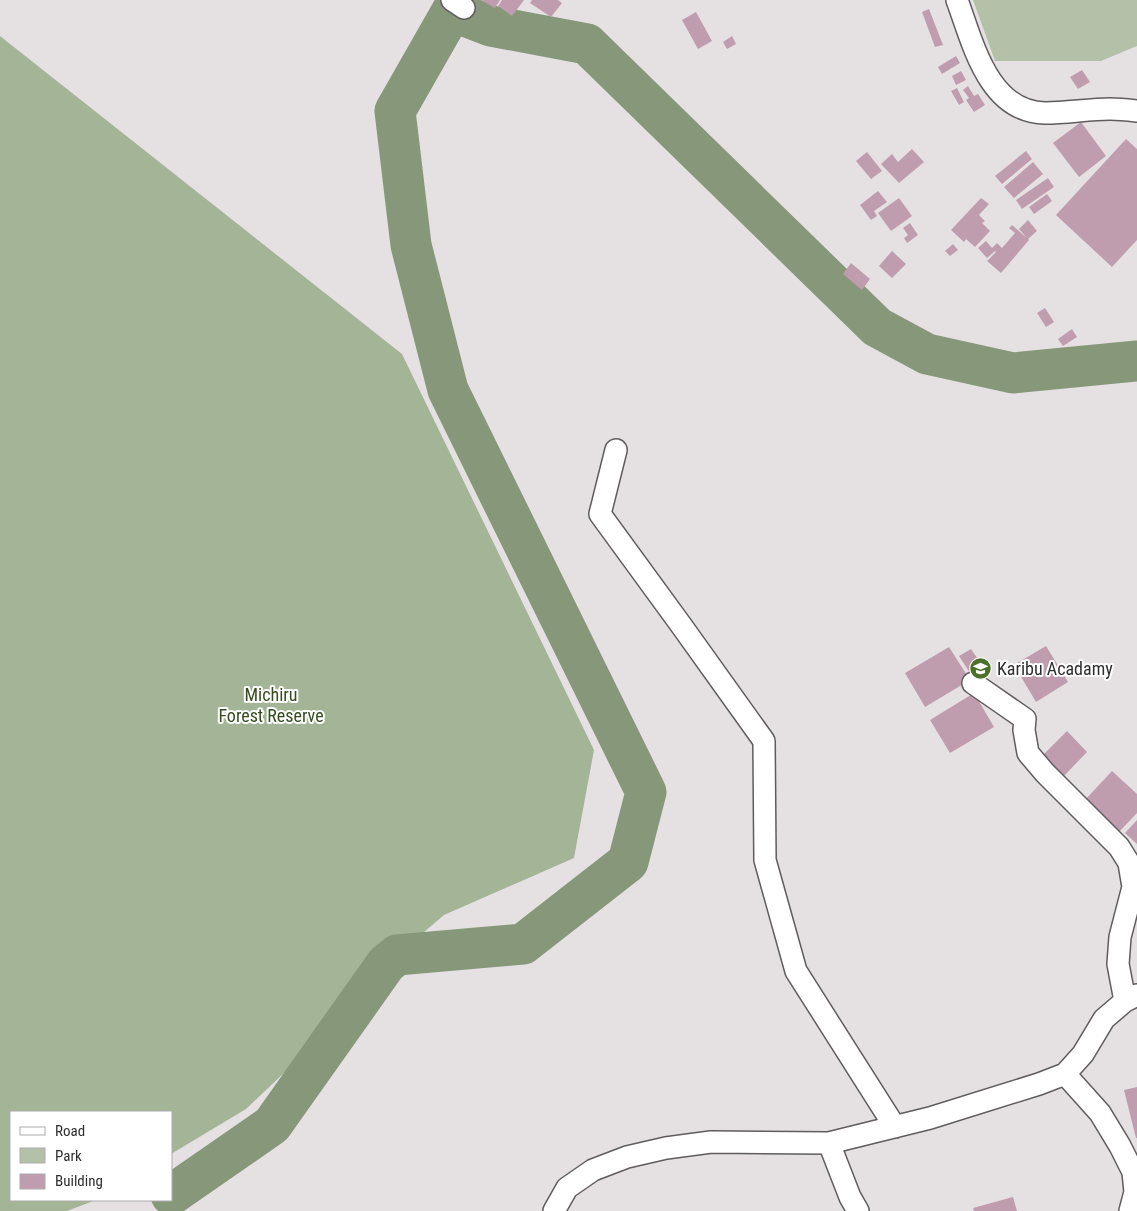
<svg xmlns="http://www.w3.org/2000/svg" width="1137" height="1211" viewBox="0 0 1137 1211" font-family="'Roboto Condensed',sans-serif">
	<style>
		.green { fill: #b3c1a8 }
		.forest { fill: #a3b596 }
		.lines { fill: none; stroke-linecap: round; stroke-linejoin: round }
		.river { stroke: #87987a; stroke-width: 41 }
		.building { fill: #bf9cae }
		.street-casing { stroke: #605c5e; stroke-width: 24 }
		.street { stroke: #fff; stroke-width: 21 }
		.labels { text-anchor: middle; stroke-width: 4; stroke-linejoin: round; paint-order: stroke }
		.poi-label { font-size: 18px; fill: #2f2e2f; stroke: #fff; text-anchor: start }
		.park-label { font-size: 18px; fill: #334c1d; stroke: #fff }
	</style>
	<rect width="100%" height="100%" fill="#e5e1e3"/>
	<path class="green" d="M973 0H1137V46L1101 61H995Z"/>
	<path class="forest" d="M0 36 402 354 594 750 574 858 444 915 397 955 328 1031 246 1109 171 1154V1112H11V1200H96L67 1211H0Z"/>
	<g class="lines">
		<path class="river" d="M171 1195 272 1125 386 964 397 955 523 944 628 862 646 792 448 390 411 245 395 111 452 11 491 26 587 44 877 327 927 354 1013 373 1137 361"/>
	</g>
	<path class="building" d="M481 0H500L495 8Z
		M502 0H524L512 16 498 6Z
		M532 0H558L562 3 551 17 530 3Z
		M929 9 943 45 935 47 922 12Z
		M696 12 712 41 698 49 682 20Z
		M732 36 736 44 727 49 723 42Z
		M956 56 960 63 942 74 938 67Z
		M1082 70 1090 82 1078 89 1070 77Z
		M961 71 966 80 956 85 952 76Z
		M968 86 974 96 978 94 985 105 974 112 966 100 969 98 963 90Z
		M957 88 964 102 959 105 951 91Z
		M1081 122 1106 156 1079 177 1053 143Z
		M1126 139 1137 149V240L1112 267 1056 215Z
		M912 149 924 162 899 183 881 164 892 154 898 162Z
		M1026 151 1032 159 1002 184 995 176Z
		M867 152 882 171 871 179 856 161Z
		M1033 162 1043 174 1014 198 1004 187Z
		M1048 178 1054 187 1022 209 1016 200Z
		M878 191 887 202 874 211 877 216 871 220 860 205Z
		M1047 194 1052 201 1034 214 1029 207Z
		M899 198 912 216 891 231 878 213Z
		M981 198 989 204 979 215 985 221 982 223 990 231 975 247 966 239 964 242 951 230Z
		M1028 220 1037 231 1028 239 1029 240 1001 273 987 261 996 252 995 251 987 258 978 248 986 241 992 248 997 243 1002 248 1015 233 1009 228 1012 225 1027 238 1019 229Z
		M910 223 918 235 907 243 904 238 908 235 903 228Z
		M953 244 958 250 950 256 945 251Z
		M892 251 906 264 892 278 879 266Z
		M851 263 870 279 862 290 843 274Z
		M1045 308 1054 322 1046 327 1037 313Z
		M1072 329 1077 337 1063 346 1058 339Z
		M1046 646 1068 682 1036 702 1014 665Z
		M949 647 970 680 925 707 905 673Z
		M971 649 986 671 974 679 959 656Z
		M974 693 994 727 950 753 930 720Z
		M1067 731 1087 752 1063 777 1042 756Z
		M1112 771 1137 794V813L1118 833 1084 801Z
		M1137 820V844L1125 833Z
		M1137 1087V1138H1136L1124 1090Z
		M1013 1197 1017 1211H974L973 1208Z"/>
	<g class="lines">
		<defs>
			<path id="street" d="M452 0 464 8
				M957 0C973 43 988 112 1045 113 1067 113 1089 109 1110 109 1119 109 1128 110 1137 111
				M616 450 600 514 681 625 764 741 765 860 796 971 895 1127
				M973 683 1025 719 1024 730 1028 753 1045 773 1119 847 1129 863 1133 887 1120 937 1118 964 1125 1001
				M1065 1074 1100 1113 1120 1146 1133 1172 1135 1192 1130 1211
				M829 1143 850 1197 858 1211
				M554 1211 567 1188 593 1170 627 1157 666 1148 711 1142 829 1143 930 1118 1039 1084 1065 1074 1083 1054 1104 1019 1125 1001 1137 995"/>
		</defs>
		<use href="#street" class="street-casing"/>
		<use href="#street" class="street"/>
	</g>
	<defs>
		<symbol id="school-disc" viewBox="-11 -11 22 22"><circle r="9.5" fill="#4b7029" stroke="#fff"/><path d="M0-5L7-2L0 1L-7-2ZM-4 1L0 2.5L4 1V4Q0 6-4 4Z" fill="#fff"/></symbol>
	</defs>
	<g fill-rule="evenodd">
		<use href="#school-disc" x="968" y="656" width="25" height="25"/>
	</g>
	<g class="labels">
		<g class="poi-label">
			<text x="997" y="675">Karibu Acadamy</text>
		</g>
		<g class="park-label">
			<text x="271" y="701">Michiru<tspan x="271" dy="21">Forest Reserve</tspan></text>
		</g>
	</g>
	<rect x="10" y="1111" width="162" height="90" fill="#ffffff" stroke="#acabac"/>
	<rect x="20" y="1127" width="25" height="8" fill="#ffffff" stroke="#acabac"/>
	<text x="55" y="1136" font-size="15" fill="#2f2e2f">Road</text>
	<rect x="20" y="1148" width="25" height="15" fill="#b3c1a8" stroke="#acabac"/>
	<text x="55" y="1161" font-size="15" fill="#2f2e2f">Park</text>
	<rect x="20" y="1174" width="25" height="15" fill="#bf9cae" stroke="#acabac"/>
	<text x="55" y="1186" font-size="15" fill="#2f2e2f">Building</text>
</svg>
